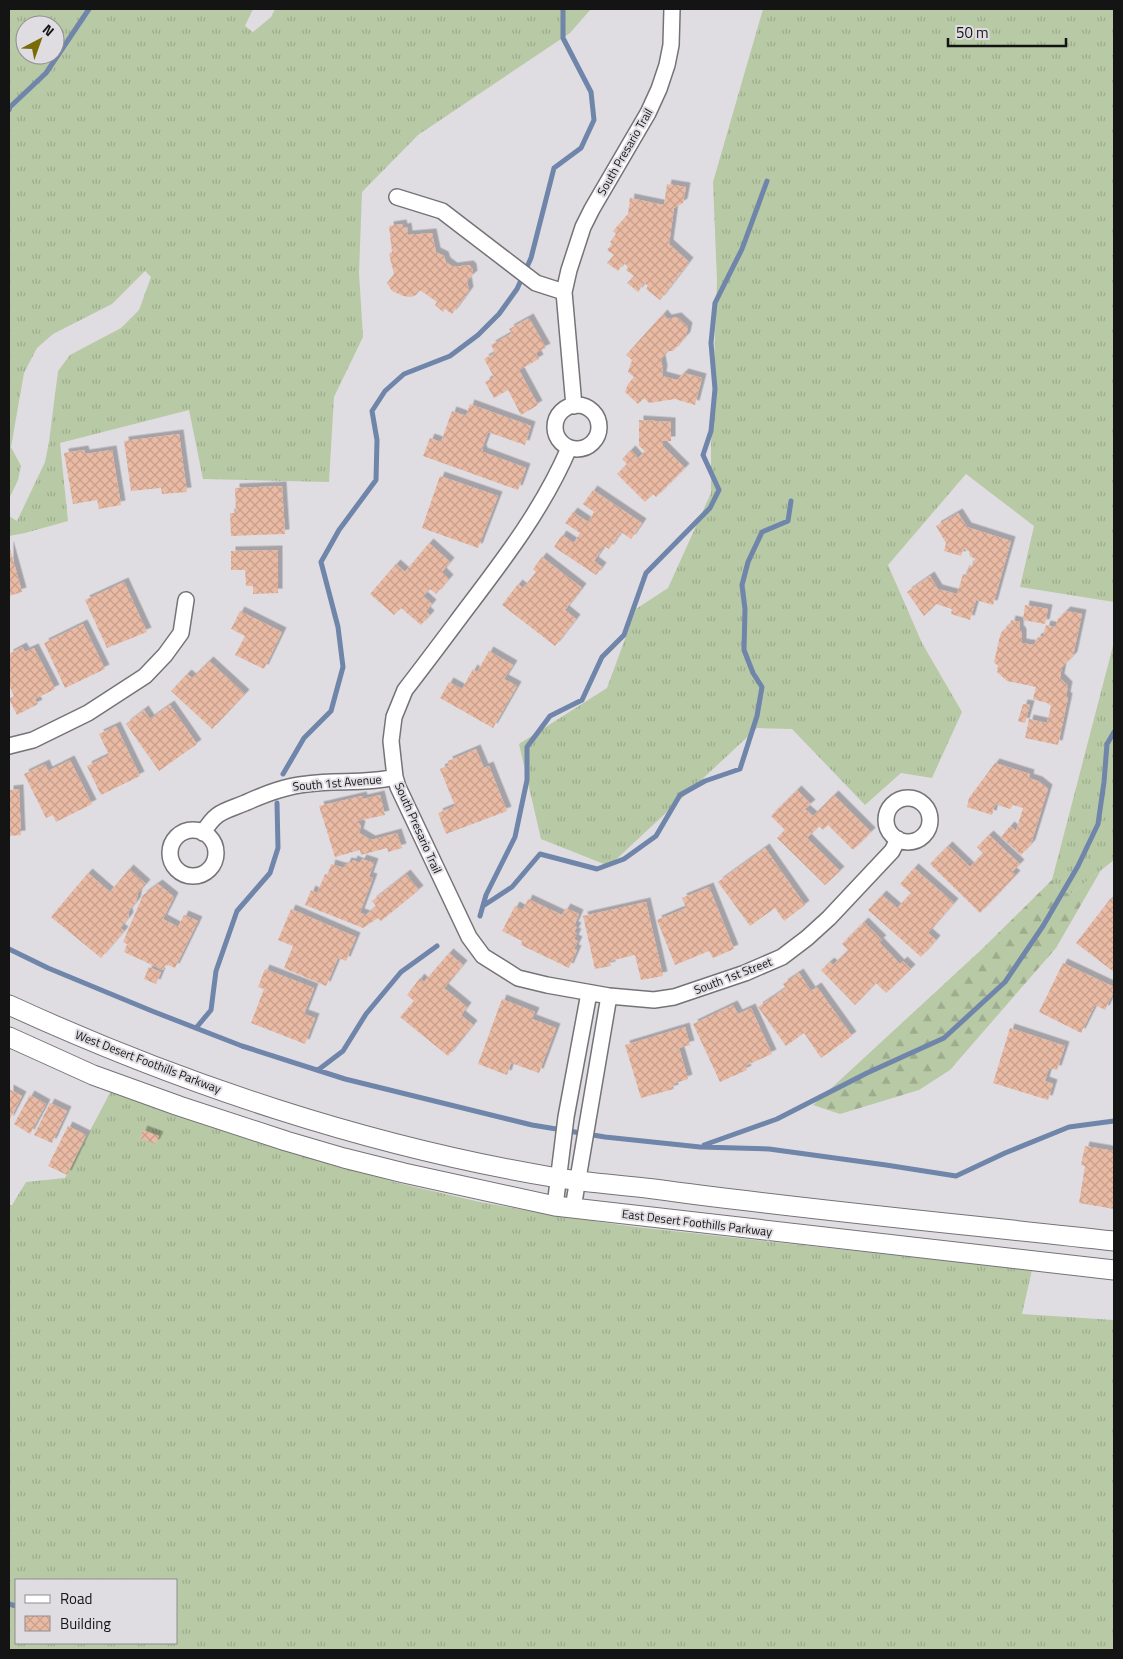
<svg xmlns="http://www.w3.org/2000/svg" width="1123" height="1659" viewBox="0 0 1123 1659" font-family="'Titillium Web',sans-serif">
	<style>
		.grass { fill: url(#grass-tufts); fill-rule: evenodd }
		.forest { fill: url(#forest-firs) }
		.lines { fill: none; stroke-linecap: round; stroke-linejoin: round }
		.stream { stroke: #6f85aa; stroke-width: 5 }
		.building { fill: url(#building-cross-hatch); filter: url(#shadow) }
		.minor-casing { stroke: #757377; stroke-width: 18 }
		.tertiary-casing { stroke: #757377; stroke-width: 21 }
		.minor { stroke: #fff; stroke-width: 15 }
		.tertiary { stroke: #fff; stroke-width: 19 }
		.labels { text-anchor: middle; stroke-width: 4; stroke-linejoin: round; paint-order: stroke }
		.street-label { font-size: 12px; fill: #151415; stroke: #e0dde2 }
	</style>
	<defs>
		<pattern id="grass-tufts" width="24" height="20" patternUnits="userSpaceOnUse" patternTransform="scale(1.25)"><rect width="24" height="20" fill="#b8c9a5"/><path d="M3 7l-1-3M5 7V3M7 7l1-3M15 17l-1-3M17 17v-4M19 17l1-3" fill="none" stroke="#9dac8d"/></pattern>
		<pattern id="forest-firs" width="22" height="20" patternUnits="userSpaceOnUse" patternTransform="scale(1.25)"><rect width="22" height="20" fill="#b8c9a5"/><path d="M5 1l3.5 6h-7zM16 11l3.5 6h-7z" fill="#9dac8d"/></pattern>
		<pattern id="building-cross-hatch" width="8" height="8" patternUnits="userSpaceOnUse" patternTransform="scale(1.25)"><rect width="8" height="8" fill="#e9baa4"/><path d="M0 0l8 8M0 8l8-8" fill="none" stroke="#c79f8c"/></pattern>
		<filter id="shadow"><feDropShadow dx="4.5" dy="-4.5" stdDeviation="0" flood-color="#0004"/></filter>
	</defs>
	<rect width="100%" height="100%" fill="#e0dde2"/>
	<path class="grass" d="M9 9H253L245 26 253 32 271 17 275 9H591L570 33 418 135 362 192 359 273 363 337 334 397 329 482 203 479 189 410 60 443 68 521 25 533 9 536V516L17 521 45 462 49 442 58 371 70 355 121 328 139 310 151 277 145 271 112 304 53 334 37 348 24 373 11 447 21 466 18 480 9 499ZM25 25H55V55H25Z
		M763 9H1114V602L1020 587 1034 526 966 474 888 565 922 643 962 712 932 778 901 773 865 805 792 729 757 728 609 866 541 839 519 744 607 688 636 609 668 588 711 493V448L717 281 713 182Z
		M1114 642V860L1072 893 1059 892 1052 880Z
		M111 1091 173 1115 263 1144 398 1183 480 1202 557 1216 636 1227 1032 1270 1022 1314 1114 1320V1650H9V1205H12L26 1182 65 1178ZM16 1580H176V1643H16Z"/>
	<path class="forest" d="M1101 870 1056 948 950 1070 919 1090 840 1114 813 1105 981 950 1052 880 1059 892 1072 893Z"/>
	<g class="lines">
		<path class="stream" d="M9 110 10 107 46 73 89 9
			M283 774 304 738 331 711 343 667 338 627 321 562 339 530 376 480 377 440 372 411 385 391 404 374 450 356 478 335 499 314 517 289 531 258 554 168 581 148 594 120 591 92 563 38V9
			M483 906 512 887 540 854 597 869 624 859 656 836 680 795 705 781 740 769 757 716 762 687 753 673 744 650 745 609 742 585 748 562 762 532 788 521 791 501
			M480 916 486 895 515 837 527 780V747L550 716 582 700 602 657 624 635 646 573 710 508 719 490 703 455 711 431 715 389 711 343 715 303 742 249 767 181
			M9 949 48 968 152 1011 242 1046 345 1079 532 1125 605 1137 700 1147 769 1149 886 1165 956 1176 1005 1153 1069 1127 1114 1121
			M196 1028 211 1010 216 971 237 911 270 873 278 848 277 803
			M318 1070 343 1051 366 1014 401 972 437 946
			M704 1145 777 1119 867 1073 944 1038 1005 982 1043 926 1078 866 1098 824 1104 782 1107 744 1114 732
			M9 1604 16 1606"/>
	</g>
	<path class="building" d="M667 184 686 187 683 203 674 208 669 244 689 262 660 300 646 289 648 286 644 283 638 292 627 283 634 276 626 270 628 267 624 263 618 271 607 263 614 255 607 250 612 244 610 242 616 234 613 231 628 214 630 198 664 205Z
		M402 224 403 228 407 227 408 235 432 233 436 252 444 256 446 262 453 267 469 265 472 268 473 275 467 280 469 291 452 314 445 309 443 312 435 305 437 302 420 290 416 295 411 297 403 296 392 291 387 283 394 274 389 254 392 252 389 226Z
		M663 314 667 319 677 317 688 327 686 336 673 351H668L661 359 663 370 662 376 677 380 684 373 702 378 695 405 675 399 649 403 644 398 638 404 625 392 628 384 634 377 628 372 632 360 626 355Z
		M529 318 546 348 536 353 539 359 519 370 538 405 521 415 508 390 494 398 485 382 494 377 484 359 495 353 491 345 512 333 509 329Z
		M470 404 531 426 525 445 488 432 482 449 483 452 526 468 518 490 423 456 430 438 441 442 452 411 466 416Z
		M639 420 671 422V441H663V446L685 468 656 497 653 494 645 502 617 474 627 464 622 459 631 450 638 458 645 451 639 446Z
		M179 434 187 492 162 494 161 488 131 491 124 441Z
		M84 450 85 454 112 450 121 505 99 509 97 500 73 504 64 453Z
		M440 476 498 496 478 548 422 528Z
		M282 486 285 534 231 536 230 513H236L235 488Z
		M593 490 642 523 631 539 621 532 609 549 604 546 594 561 602 567 596 575 554 547 562 535 574 543 580 533 565 523 573 512 588 522 594 512 583 504Z
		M958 513 967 527 1011 541 993 605 976 600 970 620 951 614 952 609 936 604 924 616 907 592 930 576 938 589 957 594 963 574 967 575 969 565 973 566 975 559 970 556 969 551 963 549 961 556 944 551 946 543 936 526Z
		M429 543 450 562 442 572 449 579 436 594 430 589 423 596 432 604 426 611 430 615 421 625 401 608 394 615 370 594 396 564 405 572Z
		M9 545 22 592 9 596Z
		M278 550V593L253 594V586H246L245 570H231V551Z
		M542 557 582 588 565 610 576 619 555 646 502 605 518 584 523 588 536 572 533 569Z
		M124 582 147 632 107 648 85 600Z
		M1025 605 1048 609 1045 624 1023 620Z
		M240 611 282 632 264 669 235 655 245 636 231 629Z
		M1066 611 1082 614 1073 656 1062 667 1060 678 1068 686 1066 696 1068 698 1058 745 1025 738 1029 719 1047 723 1051 706 1047 703 1033 699 1036 687 1007 681 997 672 998 666 994 662 1000 636 1002 631 1010 625 1011 620 1020 622 1019 629 1022 633V643L1034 645 1037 638 1041 636H1043L1046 625 1056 627 1057 620Z
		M83 624 105 669 65 688 44 643Z
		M22 647 25 652 34 648 55 689 35 699 38 704 17 715 9 699 14 696 9 685V654Z
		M489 651 513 665 504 679 517 686 493 728 440 698 449 682 462 689 473 669 477 672Z
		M209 661 245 694 212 729 171 691 187 674 192 678Z
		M1023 704 1030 705 1025 723 1018 721Z
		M170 705 197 744 159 771 126 724 144 710 150 719Z
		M116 726 140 776 101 795 87 766 109 755 99 734Z
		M476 749 484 768 489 766 507 811 446 834 438 813 455 806 440 769 449 765 448 761Z
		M70 760 92 804 56 822 53 815 46 818 24 774 45 764 48 771Z
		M995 763 1030 774 1029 778 1038 781 1048 789 1031 844 1021 855 1001 837 1010 826 1016 831 1023 808 1013 805 1010 809 995 804 992 815 967 807 969 798Z
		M19 789 21 835 9 836V790Z
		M797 790 811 804 805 809 813 816 834 795 871 832 853 850 828 825 823 830 819 826 807 838 840 871 825 885 777 838 785 830 771 816Z
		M380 795 385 815 357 821 361 826 359 833 371 840 397 833 402 848 388 852 387 848 361 855 360 850 335 857 319 806 362 796 363 799Z
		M989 835 1020 864 1012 872 1016 875 980 913 930 864 948 846 970 867 983 853 977 847Z
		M765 848 805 905 784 921 775 908 750 926 718 882Z
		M362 859 374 863 369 877 373 878 360 913 366 915 376 906 372 901 406 874 419 890 381 921 378 918 363 928 305 905 311 890 317 893 325 874 328 875 331 864 344 868 347 862 352 863 353 860 360 863Z
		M914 868 954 903 928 933 936 940 921 957 868 910 882 895 897 908 911 893 900 884Z
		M129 869 146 884 138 893 136 902 128 912 129 917 120 928 124 931 101 958 51 917 88 873 110 892Z
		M158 884 174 897 163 919 178 927 184 915 198 921 175 968 166 964 163 970 124 952 127 944 123 942 143 895Z
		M709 887 734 949 713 958 709 951 675 965 657 920 686 908 682 898Z
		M1111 898 1114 900V972L1076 943Z
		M528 899 562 915 566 908 579 914 574 926 577 927 574 932 577 933 574 939 578 941 574 949 577 950 569 968 521 945 522 941 502 931 515 906 523 910Z
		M646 902 663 976 641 980 635 955 610 961 611 966 595 969 583 916Z
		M291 909 356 937 346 961 338 958 326 986 284 968 293 946 278 940Z
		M864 922 882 940 879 942 900 964 903 961 911 969 886 993 876 983 855 1005 821 970 830 962 833 965 848 950 842 944Z
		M449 953 463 965 444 988 467 1007 461 1015 473 1025 448 1056 400 1017 414 1001 407 995 420 978 424 982Z
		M1063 963 1114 987V991L1105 1010 1095 1005 1081 1033 1039 1012Z
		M149 967 161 972 156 984 144 979Z
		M265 969 314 988 304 1014 315 1018 305 1044 251 1023 264 989 258 987Z
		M799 973 811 991 817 987 852 1036 821 1058 804 1033 786 1046 758 1007 786 988 783 984Z
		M502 999 535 1012 532 1019 556 1028 539 1073 511 1063 507 1075 478 1064Z
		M733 1005 738 1014 751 1008 772 1054 745 1066 747 1070 720 1082 693 1024Z
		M685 1027 690 1045 679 1048 688 1079 673 1084 674 1089 641 1098 625 1045Z
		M1010 1028 1065 1046 1057 1070 1049 1068 1045 1081 1053 1084 1048 1100 993 1083Z
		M9 1089 22 1096 9 1121Z
		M30 1095 46 1104 30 1134 14 1124Z
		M50 1103 67 1111 52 1143 34 1135Z
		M68 1126 86 1135 67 1175 48 1166Z
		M143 1130 159 1136 155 1144 140 1138Z
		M1085 1146 1114 1151V1209L1079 1203 1085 1166 1081 1165Z"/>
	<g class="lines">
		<defs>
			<path id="minor" d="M397 197 442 211 536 283 564 292
				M555 427a22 22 0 1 1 44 0a22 22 0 1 1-44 0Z
				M574 406 564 292 569 270 583 227 592 209 648 113 659 89 667 65 671 45 672 9
				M569 448C544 507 505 558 467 608 446 636 426 663 405 690L394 717 391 741 395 777 398 787 469 937 483 956 518 978 547 985 609 996 654 1000 674 997 745 973 782 957 807 938 829 918 892 851 898 839
				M9 746 33 740 88 713 145 676 165 655 181 633 186 600
				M886 820a22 22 0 1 1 44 0a22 22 0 1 1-44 0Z
				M170 853a23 23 0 1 1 46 0a23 23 0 1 1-46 0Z
				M203 833C216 811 223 812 245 803 265 794 285 786 307 784 337 780 367 784 395 777
				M555 1206 566 1117 589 993
				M573 1208 609 996"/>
			<path id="tertiary" d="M9 1005C181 1084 370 1147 558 1178 590 1183 622 1185 654 1189 807 1210 961 1224 1114 1241
				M9 1037 93 1075 179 1106 286 1141 344 1158 404 1173 555 1206 1114 1270"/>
		</defs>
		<use href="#minor" class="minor-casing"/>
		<use href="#tertiary" class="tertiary-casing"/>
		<use href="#minor" class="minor"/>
		<use href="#tertiary" class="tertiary"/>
	</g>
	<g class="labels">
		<g class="street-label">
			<text transform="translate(625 152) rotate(-60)" y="4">South Presario Trail</text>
			<text transform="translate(337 783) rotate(-5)" y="4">South 1st Avenue</text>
			<text transform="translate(418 828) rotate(66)" y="4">South Presario Trail</text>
			<text transform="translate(733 976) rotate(-21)" y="4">South 1st Street</text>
			<text transform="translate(148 1062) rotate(21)" y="4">West Desert Foothills Parkway</text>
			<text transform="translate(697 1223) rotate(7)" y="4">East Desert Foothills Parkway</text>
		</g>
	</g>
	<rect width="1123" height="1659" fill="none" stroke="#151415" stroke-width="20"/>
	<rect x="15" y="1579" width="162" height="65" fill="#e0dde2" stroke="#8f8d90"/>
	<rect x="25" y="1595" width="25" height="8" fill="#ffffff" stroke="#8f8d90"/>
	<text x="60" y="1604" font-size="15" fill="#151415">Road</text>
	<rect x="25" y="1616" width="25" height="15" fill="url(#building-cross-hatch)" stroke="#8f8d90"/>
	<text x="60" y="1629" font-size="15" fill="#151415">Building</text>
	<g transform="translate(40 40) rotate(41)"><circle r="24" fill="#e0dde2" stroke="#8f8d90"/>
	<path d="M0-4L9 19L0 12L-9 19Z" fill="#796c06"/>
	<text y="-8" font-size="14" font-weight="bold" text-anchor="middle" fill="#151415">N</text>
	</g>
	<path d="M948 38v8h118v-8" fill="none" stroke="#151415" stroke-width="2.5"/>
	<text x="956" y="38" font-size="15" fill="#151415" stroke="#e0dde2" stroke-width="4" paint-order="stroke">50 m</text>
</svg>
